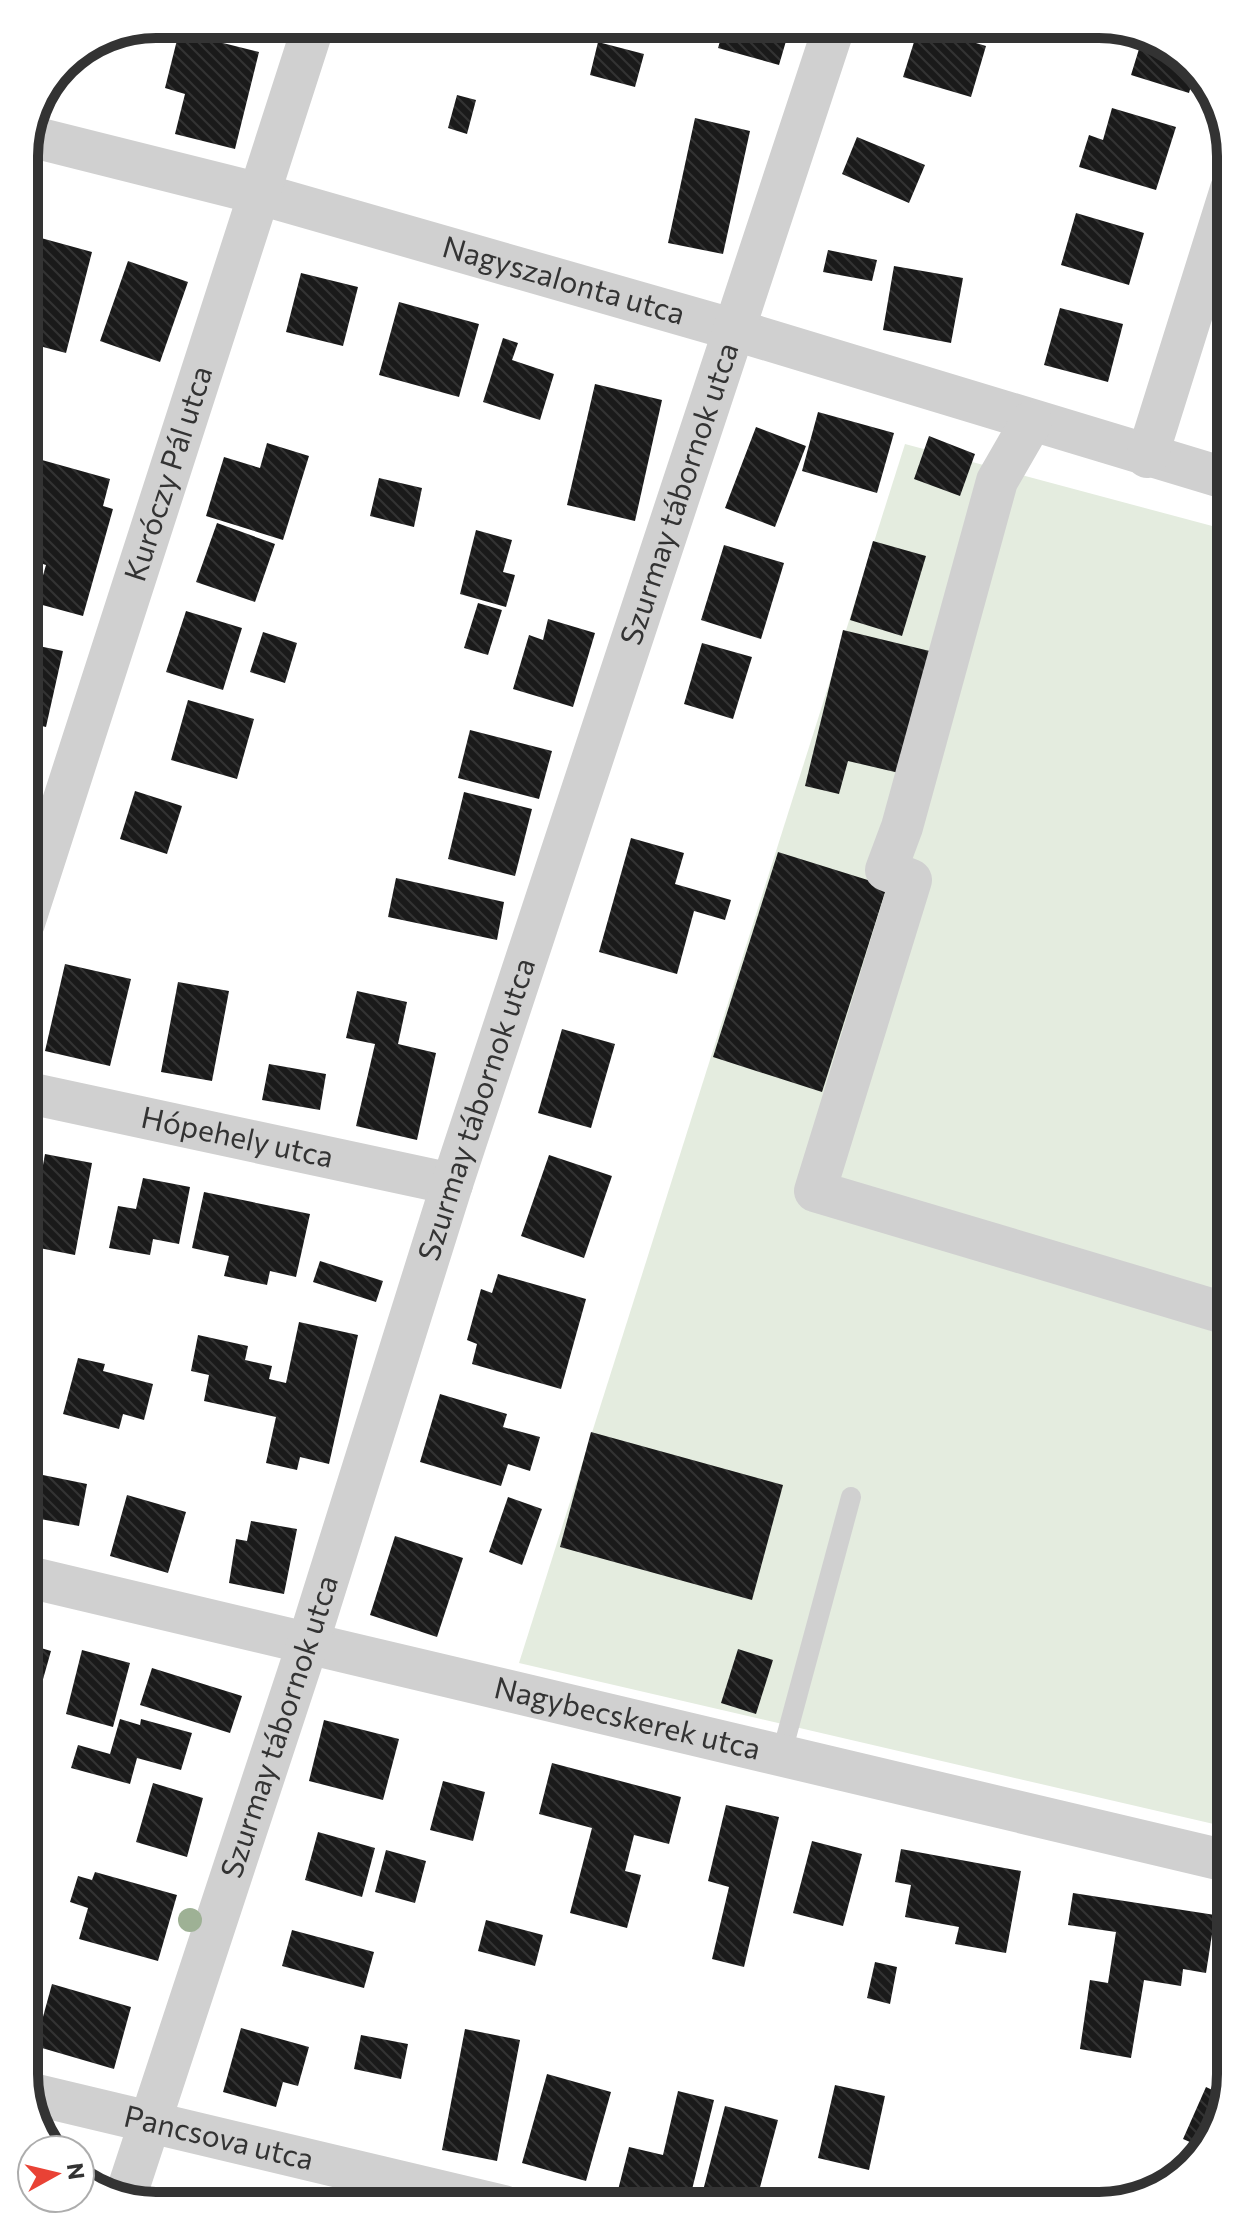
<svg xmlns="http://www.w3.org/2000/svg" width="1255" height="2230" viewBox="0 0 1255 2230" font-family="Commissioner,sans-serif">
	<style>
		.grass { fill: #e4ecdf }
		.building { fill: url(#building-back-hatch) }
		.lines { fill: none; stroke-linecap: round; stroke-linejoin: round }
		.lane { stroke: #d0d0d0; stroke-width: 20 }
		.street { stroke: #d0d0d0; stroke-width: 42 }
		.tree { fill: #9eb195 }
		.labels { text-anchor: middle; stroke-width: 8; stroke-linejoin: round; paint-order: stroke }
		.street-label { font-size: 30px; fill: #333; stroke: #fff }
		.rim { fill: none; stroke: #333; stroke-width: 10 }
	</style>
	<defs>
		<pattern id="building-back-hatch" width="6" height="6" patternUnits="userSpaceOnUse" patternTransform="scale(2)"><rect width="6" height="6" fill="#1a1a1a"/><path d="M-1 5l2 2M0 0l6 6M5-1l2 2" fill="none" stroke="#333"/></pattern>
	</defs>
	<rect width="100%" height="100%" fill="#fff"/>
	<path class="grass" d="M905 444 1231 531V1828L519 1663Z"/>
	<path class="building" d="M409 24H439L436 33Z
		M725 24H791L779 65 718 48Z
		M919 26 986 46 971 97 903 77Z
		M179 32 259 52 235 149 175 134 185 94 165 88Z
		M1143 36 1173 46 1195 72 1189 93 1131 75Z
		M598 42 644 54 635 87 590 75Z
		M457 95 476 100 467 134 448 128Z
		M1112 108 1176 127 1156 190 1079 167 1089 135 1103 140Z
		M695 118 750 131 723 254 668 243Z
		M857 137 925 165 909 203 842 174Z
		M1076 213 1144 233 1129 285 1061 265Z
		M41 238 92 252 66 353 24 342V297Z
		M828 250 877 260 872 281 823 272Z
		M128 261 188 282 160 362 100 341Z
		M894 266 963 278 951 343 883 330Z
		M301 273 358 287 343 346 286 332Z
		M399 302 479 324 459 397 379 375Z
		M1060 308 1123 324 1108 382 1044 365Z
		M503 338 518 343 512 360 554 374 540 420 483 402Z
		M595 384 662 400 635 521 567 505Z
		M818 412 894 433 877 493 802 471Z
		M756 427 806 446 775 527 725 508Z
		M929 436 975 454 960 496 914 479Z
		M267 443 309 456 283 540 206 516 224 457 260 468Z
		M24 455 110 479 103 506 113 509 83 616 35 603 46 565 24 558Z
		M379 478 422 488 414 527 370 516Z
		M217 523 275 544 255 602 196 582Z
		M476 530 512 540 503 572 515 575 506 607 460 594Z
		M873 541 926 556 902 636 850 620Z
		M724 545 784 563 761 639 701 620Z
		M478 603 502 610 488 655 464 648Z
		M186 611 242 628 223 690 166 672Z
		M548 619 595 633 573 707 513 689 529 635 543 640Z
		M843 630 942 654 912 776 848 761 839 794 805 786Z
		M263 632 297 643 285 683 250 672Z
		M24 643 63 651 46 727 24 722Z
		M702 643 752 657 733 719 684 704Z
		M188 700 254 719 237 779 171 760Z
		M470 730 552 751 539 799 458 778Z
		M24 764 32 767 25 794H24Z
		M135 791 182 806 167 854 120 839Z
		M464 792 532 809 515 876 448 859Z
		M631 838 684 853 675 884 731 900 725 920 694 911 677 974 599 952Z
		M778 852 887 886 822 1092 713 1057Z
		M396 878 504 902 497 940 388 917Z
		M65 964 131 979 110 1066 45 1051Z
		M178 982 229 991 212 1081 161 1072Z
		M357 991 407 1002 398 1044 436 1053 417 1140 356 1126 375 1044 346 1038Z
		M562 1029 615 1044 591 1128 538 1113Z
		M269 1064 326 1074 320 1110 262 1100Z
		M45 1154 92 1163 75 1255 24 1245V1196L28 1174 41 1176Z
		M549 1155 612 1176 584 1258 521 1236Z
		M143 1178 190 1187 179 1244 153 1239 150 1255 109 1248 118 1206 136 1209Z
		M204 1192 310 1214 296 1277 270 1271 267 1285 224 1276 229 1256 192 1248Z
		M320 1261 383 1281 376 1302 313 1282Z
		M498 1274 586 1299 561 1389 472 1364 477 1344 467 1340 481 1289 492 1293Z
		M299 1322 358 1335 329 1464 300 1457 297 1470 266 1463 276 1417 204 1401 209 1375 191 1371 198 1335 248 1346 245 1360 272 1366 269 1379 286 1383Z
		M78 1358 105 1364 103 1371 153 1384 144 1420 123 1414 119 1429 63 1414Z
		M440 1394 507 1414 503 1427 540 1437 530 1471 508 1464 501 1486 420 1462Z
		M24 1421 39 1424 25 1487H24Z
		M591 1432 783 1485 752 1600 560 1547Z
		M38 1474 87 1484 79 1526 29 1517Z
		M127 1495 186 1512 168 1573 110 1556Z
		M508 1497 542 1509 522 1565 489 1552Z
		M251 1521 297 1529 284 1594 229 1583 236 1539 247 1541Z
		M395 1536 463 1558 437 1637 370 1615Z
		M24 1643 51 1651 36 1704 24 1701Z
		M738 1649 773 1660 756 1714 721 1703Z
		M82 1650 130 1663 113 1727 66 1714Z
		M152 1668 242 1696 230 1733 140 1705Z
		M120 1719 140 1725 141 1719 192 1733 181 1770 137 1758 130 1784 71 1768 78 1745 110 1754Z
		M324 1720 399 1739 383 1800 309 1781Z
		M552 1763 681 1797 669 1844 634 1835 625 1871 641 1875 627 1928 570 1913 592 1828 539 1814Z
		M443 1781 485 1792 473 1841 430 1830Z
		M153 1783 203 1798 187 1857 136 1842Z
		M726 1805 779 1817 744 1967 712 1959 729 1887 708 1881Z
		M318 1832 375 1848 362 1897 305 1880Z
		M812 1841 862 1854 843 1926 793 1913Z
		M901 1849 1021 1871 1006 1953 955 1944 959 1927 905 1917 911 1885 895 1882Z
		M386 1850 426 1861 415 1903 375 1892Z
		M95 1872 177 1895 158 1961 79 1939 88 1908 70 1902 78 1876 92 1880Z
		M1073 1893 1215 1915 1206 1973 1183 1969 1181 1986 1144 1980 1131 2058 1080 2049 1090 1980 1108 1983 1116 1932 1068 1925Z
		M486 1920 543 1935 535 1966 478 1951Z
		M292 1930 374 1952 364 1988 282 1966Z
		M875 1962 897 1967 890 2004 867 1998Z
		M52 1984 131 2007 114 2069 35 2046Z
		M241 2028 309 2047 298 2086 283 2082 276 2107 223 2092Z
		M465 2029 520 2040 497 2161 442 2150Z
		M361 2035 408 2044 401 2079 354 2069Z
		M547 2074 611 2092 586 2181 522 2163Z
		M835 2085 885 2096 869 2170 818 2158Z
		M1206 2087 1225 2096 1206 2149 1183 2139Z
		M678 2091 714 2100 688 2206 618 2190 629 2147 663 2155Z
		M725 2106 778 2120 755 2206H699Z
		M882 2188 960 2205V2206H878Z
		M191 2190 238 2205V2206H186Z
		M995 2194 1046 2203 1045 2206H993Z"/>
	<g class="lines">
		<path class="lane" d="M1226 1652 1231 1653
			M781 1756 851 1497"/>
		<g class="street">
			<path id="s1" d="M29 136 260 194 735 330 1231 480"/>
			<path d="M1031 422 997 481 902 827 886 870 911 880 815 1191 1231 1315"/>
			<path d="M1147 457 1231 189"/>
			<path id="s2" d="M24 923 314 24"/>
			<path id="s3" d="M24 1092 452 1184"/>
			<path id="s4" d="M24 1576 1231 1862"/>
			<path id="s5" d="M28 2093 503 2206"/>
			<path id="s6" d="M125 2198 308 1643 452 1184 835 24"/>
		</g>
	</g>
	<circle class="tree" cx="190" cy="1920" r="12"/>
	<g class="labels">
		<g class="street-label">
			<text dy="10" stroke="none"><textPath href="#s1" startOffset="554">Nagyszalonta utca</textPath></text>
			<text dy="10" stroke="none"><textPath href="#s2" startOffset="472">Kuróczy Pál utca</textPath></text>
			<text dy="10" stroke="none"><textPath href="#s6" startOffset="1792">Szurmay tábornok utca</textPath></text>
			<text dy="10" stroke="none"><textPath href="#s6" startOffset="1144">Szurmay tábornok utca</textPath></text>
			<text dy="10" stroke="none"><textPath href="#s3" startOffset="218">Hópehely utca</textPath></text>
			<text dy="10" stroke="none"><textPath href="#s4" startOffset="620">Nagybecskerek utca</textPath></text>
			<text dy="10" stroke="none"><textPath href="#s6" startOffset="496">Szurmay tábornok utca</textPath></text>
			<text dy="10" stroke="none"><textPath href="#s5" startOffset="196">Pancsova utca</textPath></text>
		</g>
	</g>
	<path d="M0 0H1255V2230H0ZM156 38H1099A118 118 0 0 1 1217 156V2074A118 118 0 0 1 1099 2192H156A118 118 0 0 1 38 2074V156A118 118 0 0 1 156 38Z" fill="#fff" fill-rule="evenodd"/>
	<path class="rim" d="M156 38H1099A118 118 0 0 1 1217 156V2074A118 118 0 0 1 1099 2192H156A118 118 0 0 1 38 2074V156A118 118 0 0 1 156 38Z"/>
	<g transform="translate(56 2174) rotate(82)"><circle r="38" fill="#ffffff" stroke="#adadad" stroke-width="2"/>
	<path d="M0-6L14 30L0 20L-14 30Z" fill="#e94235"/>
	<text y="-12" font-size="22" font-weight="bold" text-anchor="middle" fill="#333333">N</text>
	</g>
</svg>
